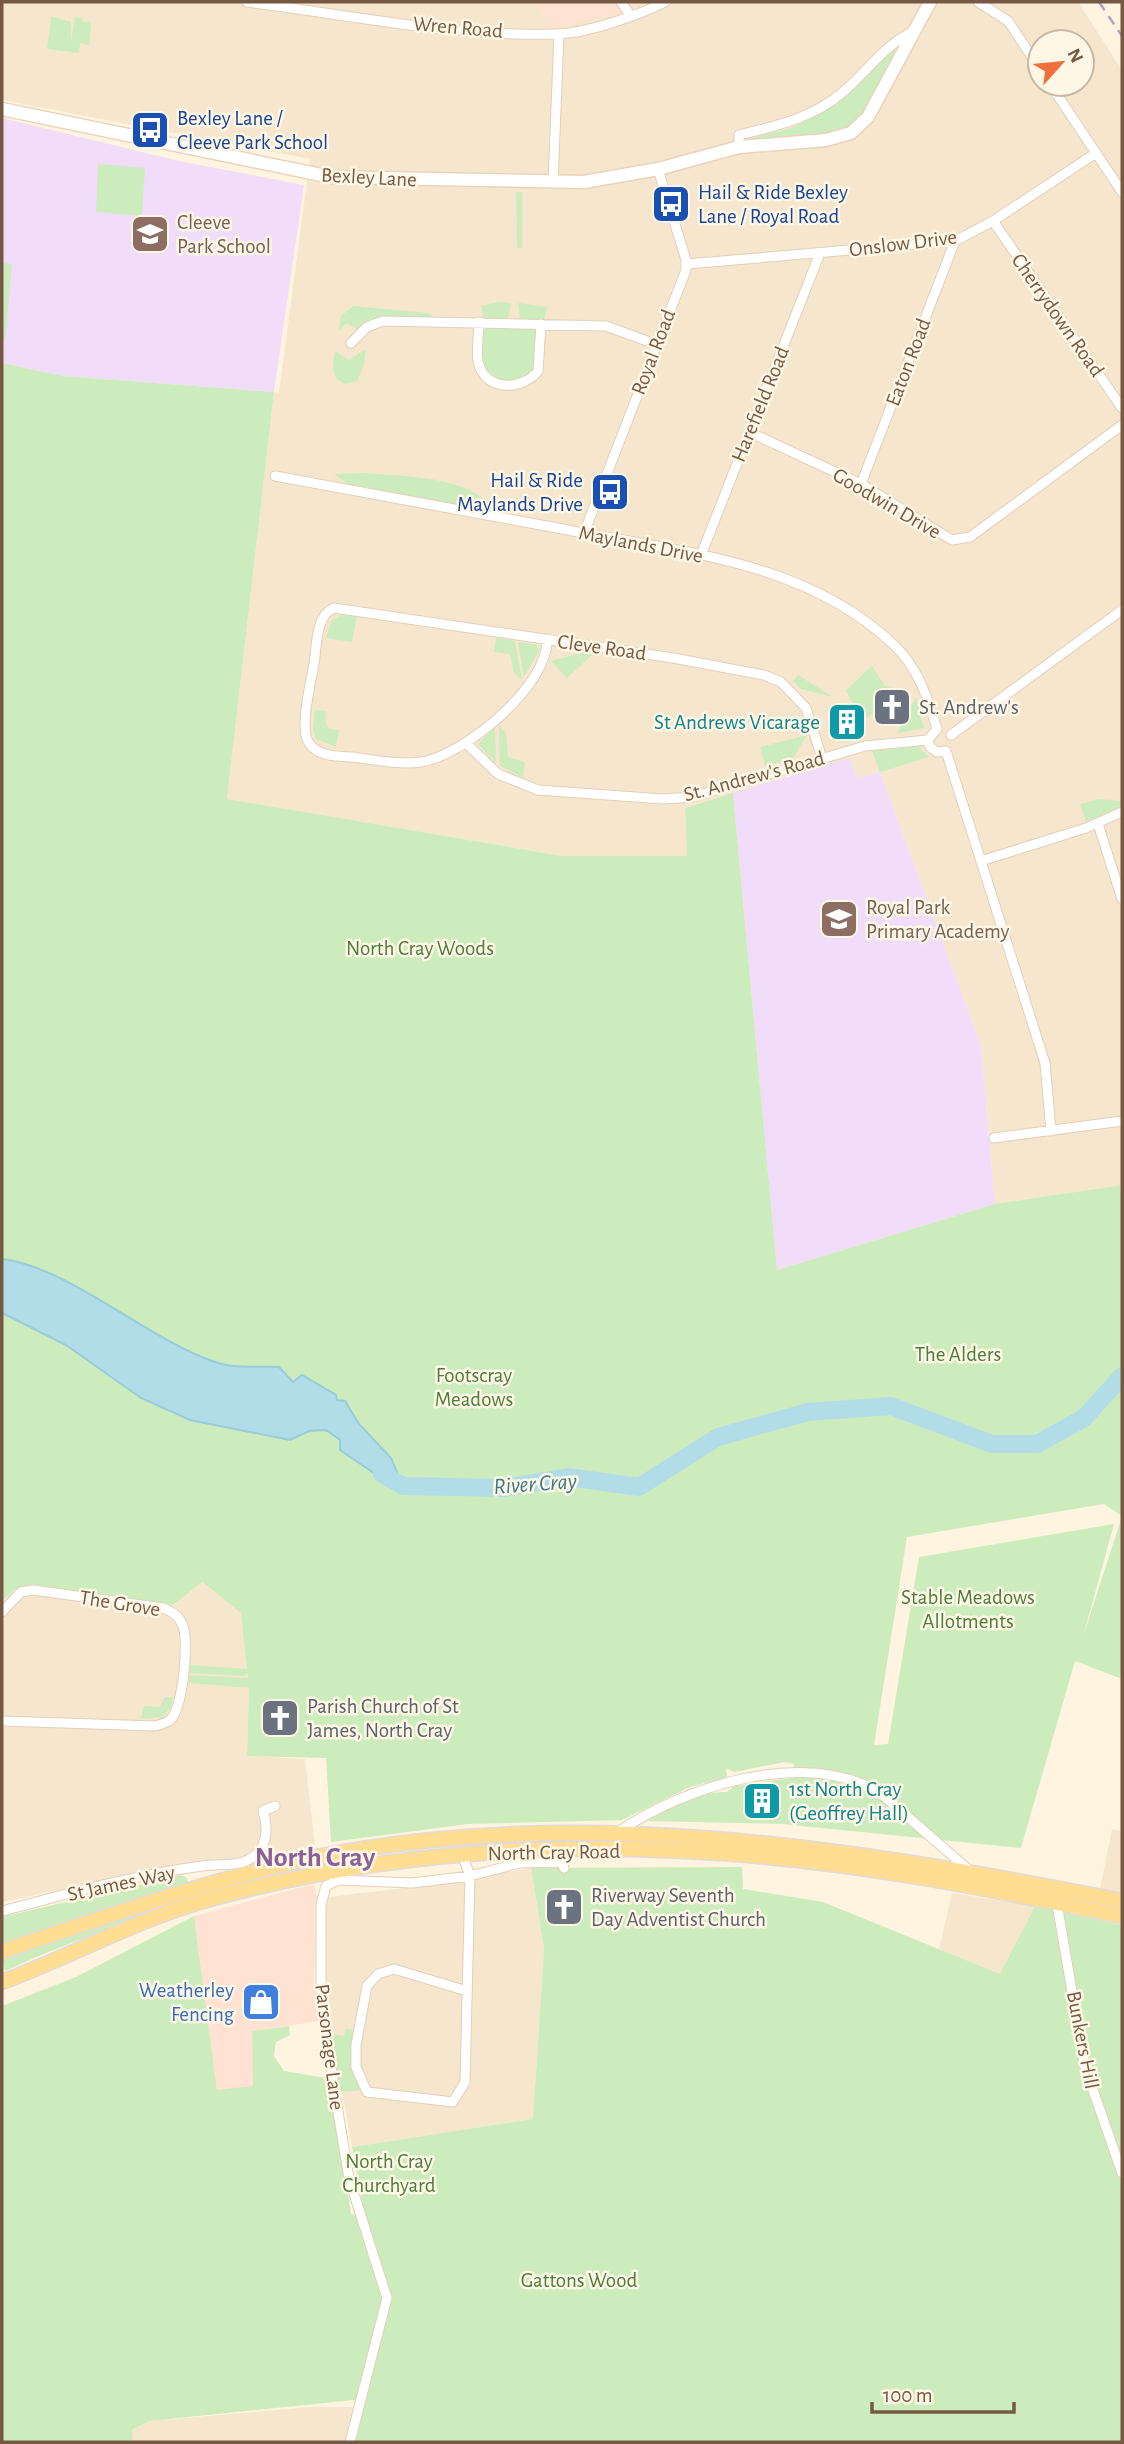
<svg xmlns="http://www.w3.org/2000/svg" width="1124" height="2444" viewBox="0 0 1124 2444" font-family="'Alegreya Sans',sans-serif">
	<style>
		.residential { fill: #f6e6cd; fill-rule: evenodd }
		.commercial { fill: #ffe2d1 }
		.education { fill: #f1dcfa }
		.green { fill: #cdecbd; fill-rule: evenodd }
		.water { fill: #b2dde8; stroke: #98ccda; stroke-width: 2 }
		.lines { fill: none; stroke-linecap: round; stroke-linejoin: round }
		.river { stroke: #b2dde8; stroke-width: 18 }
		.street-casing { stroke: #e2d0ba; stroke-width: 11 }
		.secondary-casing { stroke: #ead3ba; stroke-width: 15 }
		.primary-casing { stroke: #e1dad6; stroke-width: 17 }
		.street { stroke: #fff; stroke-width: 9 }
		.secondary { stroke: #fff; stroke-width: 12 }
		.primary { stroke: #ffde94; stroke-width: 14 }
		.rail { stroke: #b69ec7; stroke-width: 2.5; stroke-dasharray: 10 7; stroke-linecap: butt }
		.labels { text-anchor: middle; stroke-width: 5; stroke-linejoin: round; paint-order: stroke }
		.street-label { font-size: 21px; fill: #755945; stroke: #fff7e6 }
		.transit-label { font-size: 21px; fill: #164399; stroke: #fff7e6; text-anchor: start }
		.education-label { font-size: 21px; fill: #785e54; stroke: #fff7e6; text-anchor: start }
		.worship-label { font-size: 21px; fill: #5b616d; stroke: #fff7e6; text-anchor: start }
		.culture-label { font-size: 21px; fill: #0d838f; stroke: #fff7e6; text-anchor: end }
		.park-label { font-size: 21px; fill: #4c7c3c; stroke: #fff7e6 }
		.shop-label { font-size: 21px; fill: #366cbe; stroke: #fff7e6; text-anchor: end }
		.water-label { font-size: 23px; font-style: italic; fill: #3d798b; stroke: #fff7e6 }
		.district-label { font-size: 28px; font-weight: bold; fill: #8a6099; stroke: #fff7e6 }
	</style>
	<rect width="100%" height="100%" fill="#fef4df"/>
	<path class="residential" d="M2 2H1078L1122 70V1185L995 1204 981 1046 880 772 857 778 850 758 685 808 688 856H563L227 799 274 392 279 393 310 159 2 100ZM1040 42H1082V84H1040Z
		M201 1582 242 1613 249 1692 247 1756 305 1759 315 1846 258 1859 251 1851 241 1858 165 1868 2 1902V1601L17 1588 32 1585 173 1605Z
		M1112 1829 1122 1831V1893L1100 1889Z
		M531 1868 544 1949 533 2119 352 2147 332 2034 322 1933 328 1897 438 1884Z
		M952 1893 1035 1906 1000 1975 939 1949Z
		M311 2407H354L347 2442H133L132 2430 149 2421Z"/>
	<path class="commercial" d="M534 2H646L620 12 566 25H550Z
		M314 1884 317 1896 314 1982 318 2021 252 2031 254 2086 217 2091 194 1916Z"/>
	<path class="education" d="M2 118 179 161 304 185 274 392 63 376 2 363Z
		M850 758 857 778 880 772 981 1046 995 1204 777 1270 733 793Z"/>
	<path class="green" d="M51 16 71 22V42L75 17 83 19V22L91 21 90 45 80 43 79 53 47 49Z
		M898 46C886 69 875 102 857 122 836 143 772 141 742 144V140L791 128 821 113Z
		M98 164 145 168 142 216 96 212Z
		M516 192H522V248H517Z
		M2 263 12 264 5 340H2Z
		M499 302 511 303 508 318 484 319 481 306Z
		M518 303 547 307 544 320 520 319Z
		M353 306 428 313 432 315 431 317H381L356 329 349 324H345L339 332 341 316Z
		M488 326 537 329C537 340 540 357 536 367 528 390 489 384 483 363 482 358 483 351 483 346 483 338 482 332 488 326Z
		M366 349 364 365 357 381 346 384C329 378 333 365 335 351L349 360Z
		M2 363 63 376 274 392 227 799 563 856H687L685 808 733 793 777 1270 995 1204 1122 1185V1679L1075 1661 1021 1848 782 1824 647 1821C671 1808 699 1791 727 1792L734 1786 791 1778 794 1764 785 1762 734 1772 726 1768 727 1777 690 1787 622 1820 468 1824 331 1842 326 1758 247 1756 249 1688 189 1683 190 1675 248 1678 247 1673 244 1676 190 1673V1665L247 1669 241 1613 202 1582 173 1605 32 1585 17 1588 2 1601ZM1104 1504 1122 1516 1083 1637 1114 1524 919 1557 888 1744 874 1745 907 1537Z
		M364 473C407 477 470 475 498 512L348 484 334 474Z
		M342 614 357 615 352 642 326 638 331 621Z
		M496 638 515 641 522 680 514 673 510 654 494 652Z
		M518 642 535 644 540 650 524 677Z
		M585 652 593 654 567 678 551 661Z
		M872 666 885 686 895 689 898 696 896 700 882 702 878 711 861 721 846 690Z
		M798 675 833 697 801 689 793 681Z
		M916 697 924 728 897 733 906 712 903 704 912 705Z
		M315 710 326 711 325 721 329 729 339 730 336 747 316 739 313 728Z
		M499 725 506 733 508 757 525 762 523 778 500 766Z
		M495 727 496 763 478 744Z
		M807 735 793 758 765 766 760 747Z
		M918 746 929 757 880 772 872 751Z
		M1099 799 1122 801V807L1086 822 1080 804Z
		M165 1697H173L172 1705 163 1717 141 1719 144 1706 160 1707Z
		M305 1866 306 1870C204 1899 101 1926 5 1971L2 1956 204 1890Z
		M742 1867 743 1889 823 1902 1000 1974 1035 1906 1122 1925V2442H353L354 2400 149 2421 132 2430 133 2442H2V2006L76 1977 194 1916 217 2090 253 2086 252 2031 289 2026 290 2035 276 2042 274 2056 284 2071 332 2079 351 2214 365 2217 352 2147 533 2119 544 1949 531 1868Z
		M181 1875 187 1878 188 1884 2 1943V1917Z
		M345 2029 357 2030 356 2079 363 2090 340 2092 332 2034 344 2036Z"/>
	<path class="water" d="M2 1259C69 1267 147 1339 215 1362 234 1369 260 1366 279 1367L293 1382 302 1375 336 1395 337 1400 345 1401 359 1424 391 1458 403 1486 390 1484 340 1450V1440L326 1430 309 1431 290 1440 190 1420 141 1398 66 1345 2 1313Z"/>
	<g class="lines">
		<path class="river" d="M382 1474 403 1486 505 1488 568 1477 639 1487 718 1437 808 1412 891 1406 992 1444H1037L1084 1418 1122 1376"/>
		<defs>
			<path id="street" d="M247 2C349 15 454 37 557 34 587 33 637 16 665 2
				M621 2 631 16
				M978 2 1008 21 1040 69
				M1050 84 1122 192
				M739 147V135C776 126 813 118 843 92 867 72 883 46 912 32
				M553 183 559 34
				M993 221 1122 408
				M687 264 955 241 993 221 1096 153
				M479 322C479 334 476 349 478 361 484 392 522 391 538 371L541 324
				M351 343 367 327 383 321 606 326 655 344
				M749 432 861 484 952 540 970 537 1122 425
				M275 476C372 494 470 511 568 530 681 552 806 561 894 645 918 667 928 699 937 729
				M861 484 955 241
				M584 533 686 270V260L658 169
				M701 555 820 253
				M547 639C549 685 465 755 421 762 399 765 374 760 352 757 337 756 318 757 309 743 299 729 311 681 314 664 317 647 315 615 334 608L673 658 764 675 781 682 806 708 822 758
				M937 729 928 740 930 747 937 752 946 751
				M951 735 1122 610
				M467 744 498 774 538 790 663 799 693 797 865 746 928 740
				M946 751 1045 1063 1051 1131
				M1098 824 1122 899
				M981 861 1086 828 1122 812
				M994 1138 1122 1121
				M2 1612 21 1592 33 1590 163 1608C173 1612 179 1616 183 1626 189 1642 183 1709 170 1720 166 1723 159 1725 155 1726L2 1721
				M618 1832C685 1787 794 1751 872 1788 882 1793 892 1804 901 1811 924 1831 947 1851 970 1871
				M462 1854 470 1876 465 2082 453 2102 367 2092 356 2067V2045L367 1986 378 1974 394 1969 467 1991
				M1057 1904 1085 2067 1122 2173
				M2 1911C67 1894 135 1875 202 1866 220 1863 239 1868 254 1856 268 1846 268 1826 263 1811L275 1806
				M350 2442 387 2298 349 2178 336 2100 321 1998V1905L326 1886 338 1880 412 1883 470 1876 520 1863 562 1862 564 1868"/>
			<path id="secondary" d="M2 109 331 177 584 182 658 169 739 147 826 140 851 133 868 117 930 2"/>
			<path id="primary" d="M2 1951C100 1919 197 1884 298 1861 571 1801 852 1848 1122 1901
				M2 1982C72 1956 137 1919 210 1899 441 1835 689 1837 924 1878 991 1889 1056 1903 1122 1916"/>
		</defs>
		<use href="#street" class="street-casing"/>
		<use href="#secondary" class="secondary-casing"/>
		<use href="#primary" class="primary-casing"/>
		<use href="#street" class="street"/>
		<use href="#secondary" class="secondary"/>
		<use href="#primary" class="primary"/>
		<path class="rail" d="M1099 2 1122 36"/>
	</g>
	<defs>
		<symbol id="bus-square" viewBox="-11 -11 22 22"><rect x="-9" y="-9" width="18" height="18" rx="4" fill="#1a4fb4" stroke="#fff7e6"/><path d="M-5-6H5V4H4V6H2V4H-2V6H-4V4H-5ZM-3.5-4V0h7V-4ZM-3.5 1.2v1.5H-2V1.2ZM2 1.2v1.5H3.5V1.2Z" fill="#fff"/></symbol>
		<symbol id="school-square" viewBox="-11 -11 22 22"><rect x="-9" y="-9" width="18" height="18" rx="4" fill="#8d6e63" stroke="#fff7e6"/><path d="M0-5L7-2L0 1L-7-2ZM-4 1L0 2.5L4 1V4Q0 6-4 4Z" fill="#fff"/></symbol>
		<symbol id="church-square" viewBox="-11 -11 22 22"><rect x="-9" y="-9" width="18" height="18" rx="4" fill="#6b7280" stroke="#fff7e6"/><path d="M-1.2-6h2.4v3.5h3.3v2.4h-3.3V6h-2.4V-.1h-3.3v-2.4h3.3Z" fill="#fff"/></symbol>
		<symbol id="building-square" viewBox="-11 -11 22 22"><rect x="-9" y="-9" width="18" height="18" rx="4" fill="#0f9aa8" stroke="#fff7e6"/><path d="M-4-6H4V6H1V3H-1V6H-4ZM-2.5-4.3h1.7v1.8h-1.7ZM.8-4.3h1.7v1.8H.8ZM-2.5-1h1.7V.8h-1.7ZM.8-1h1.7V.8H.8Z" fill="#fff"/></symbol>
		<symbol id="shop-square" viewBox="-11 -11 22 22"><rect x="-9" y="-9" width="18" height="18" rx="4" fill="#3f7fe0" stroke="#fff7e6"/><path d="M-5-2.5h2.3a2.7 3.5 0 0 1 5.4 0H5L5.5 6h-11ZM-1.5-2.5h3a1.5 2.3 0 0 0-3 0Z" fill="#fff"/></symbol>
	</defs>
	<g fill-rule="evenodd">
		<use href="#bus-square" x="128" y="108" width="44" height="44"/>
		<use href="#bus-square" x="649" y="182" width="44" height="44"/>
		<use href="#school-square" x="128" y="212" width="44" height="44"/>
		<use href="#bus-square" x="588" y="470" width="44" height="44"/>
		<use href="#church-square" x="870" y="685" width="44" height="44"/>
		<use href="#building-square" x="825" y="700" width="44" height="44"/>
		<use href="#school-square" x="817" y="897" width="44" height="44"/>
		<use href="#church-square" x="258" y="1696" width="44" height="44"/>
		<use href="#building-square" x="740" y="1779" width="44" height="44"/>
		<use href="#church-square" x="542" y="1885" width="44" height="44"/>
		<use href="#shop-square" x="239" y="1980" width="44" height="44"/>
	</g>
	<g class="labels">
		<g class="street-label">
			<text transform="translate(458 27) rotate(5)" y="7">Wren Road</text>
			<text transform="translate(369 177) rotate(3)" y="7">Bexley Lane</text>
			<text transform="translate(903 243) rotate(-7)" y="7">Onslow Drive</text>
			<text transform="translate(1058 315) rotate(55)" y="7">Cherrydown Road</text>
			<text transform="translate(653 352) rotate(-69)" y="7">Royal Road</text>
			<text transform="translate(908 362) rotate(-69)" y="7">Eaton Road</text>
			<text transform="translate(760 404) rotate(-68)" y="7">Harefield Road</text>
			<text transform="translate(887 503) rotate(30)" y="7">Goodwin Drive</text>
			<text transform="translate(641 544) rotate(11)" y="7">Maylands Drive</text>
			<text transform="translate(602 647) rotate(8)" y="7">Cleve Road</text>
			<text transform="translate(754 776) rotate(-15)" y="7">St. Andrew's Road</text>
			<text transform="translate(120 1603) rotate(9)" y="7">The Grove</text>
			<text transform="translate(554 1852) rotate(-1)" y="7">North Cray Road</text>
			<text transform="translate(121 1883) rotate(-12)" y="7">St James Way</text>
			<text transform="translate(1083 2040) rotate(79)" y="7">Bunkers Hill</text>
			<text transform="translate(330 2047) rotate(83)" y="7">Parsonage Lane</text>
		</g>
		<g class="transit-label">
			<text x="177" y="125">Bexley Lane /<tspan x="177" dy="24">Cleeve Park School</tspan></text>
			<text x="698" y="199">Hail &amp; Ride Bexley<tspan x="698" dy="24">Lane / Royal Road</tspan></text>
			<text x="583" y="487" text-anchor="end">Hail &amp; Ride<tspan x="583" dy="24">Maylands Drive</tspan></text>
		</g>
		<g class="education-label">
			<text x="177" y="229">Cleeve<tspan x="177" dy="24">Park School</tspan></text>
			<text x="866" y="914">Royal Park<tspan x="866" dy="24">Primary Academy</tspan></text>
		</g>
		<g class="worship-label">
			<text x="919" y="714">St. Andrew's</text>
			<text x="307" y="1713">Parish Church of St<tspan x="307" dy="24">James, North Cray</tspan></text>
			<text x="591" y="1902">Riverway Seventh<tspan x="591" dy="24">Day Adventist Church</tspan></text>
		</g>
		<g class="culture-label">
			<text x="820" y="729">St Andrews Vicarage</text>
			<text x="789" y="1796" text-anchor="start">1st North Cray<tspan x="789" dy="24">(Geoffrey Hall)</tspan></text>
		</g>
		<g class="park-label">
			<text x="420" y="955">North Cray Woods</text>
			<text x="958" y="1361">The Alders</text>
			<text x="474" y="1382">Footscray<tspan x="474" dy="24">Meadows</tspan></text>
			<text x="968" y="1604">Stable Meadows<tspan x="968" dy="24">Allotments</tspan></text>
			<text x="389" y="2168">North Cray<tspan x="389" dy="24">Churchyard</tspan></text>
			<text x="579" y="2287">Gattons Wood</text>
		</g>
		<g class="shop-label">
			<text x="234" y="1997">Weatherley<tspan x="234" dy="24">Fencing</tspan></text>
		</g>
		<g class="water-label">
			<text transform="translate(535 1483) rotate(-4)" y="8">River Cray</text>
		</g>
		<g class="district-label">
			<text x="315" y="1866">North Cray</text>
		</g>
	</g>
	<rect width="1124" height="2444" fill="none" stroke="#755945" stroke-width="7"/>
	<g transform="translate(1061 63) rotate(63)"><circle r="33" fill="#fff7e6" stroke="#c8b8a6" stroke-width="2"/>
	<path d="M0-5L12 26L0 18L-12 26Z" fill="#f16f3b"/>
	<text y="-10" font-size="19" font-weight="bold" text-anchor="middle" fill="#755945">N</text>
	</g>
	<path d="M872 2402v10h142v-10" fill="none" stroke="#755945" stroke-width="3.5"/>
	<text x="883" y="2402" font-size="21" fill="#755945" stroke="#fff7e6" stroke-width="5" paint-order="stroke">100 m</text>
</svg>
